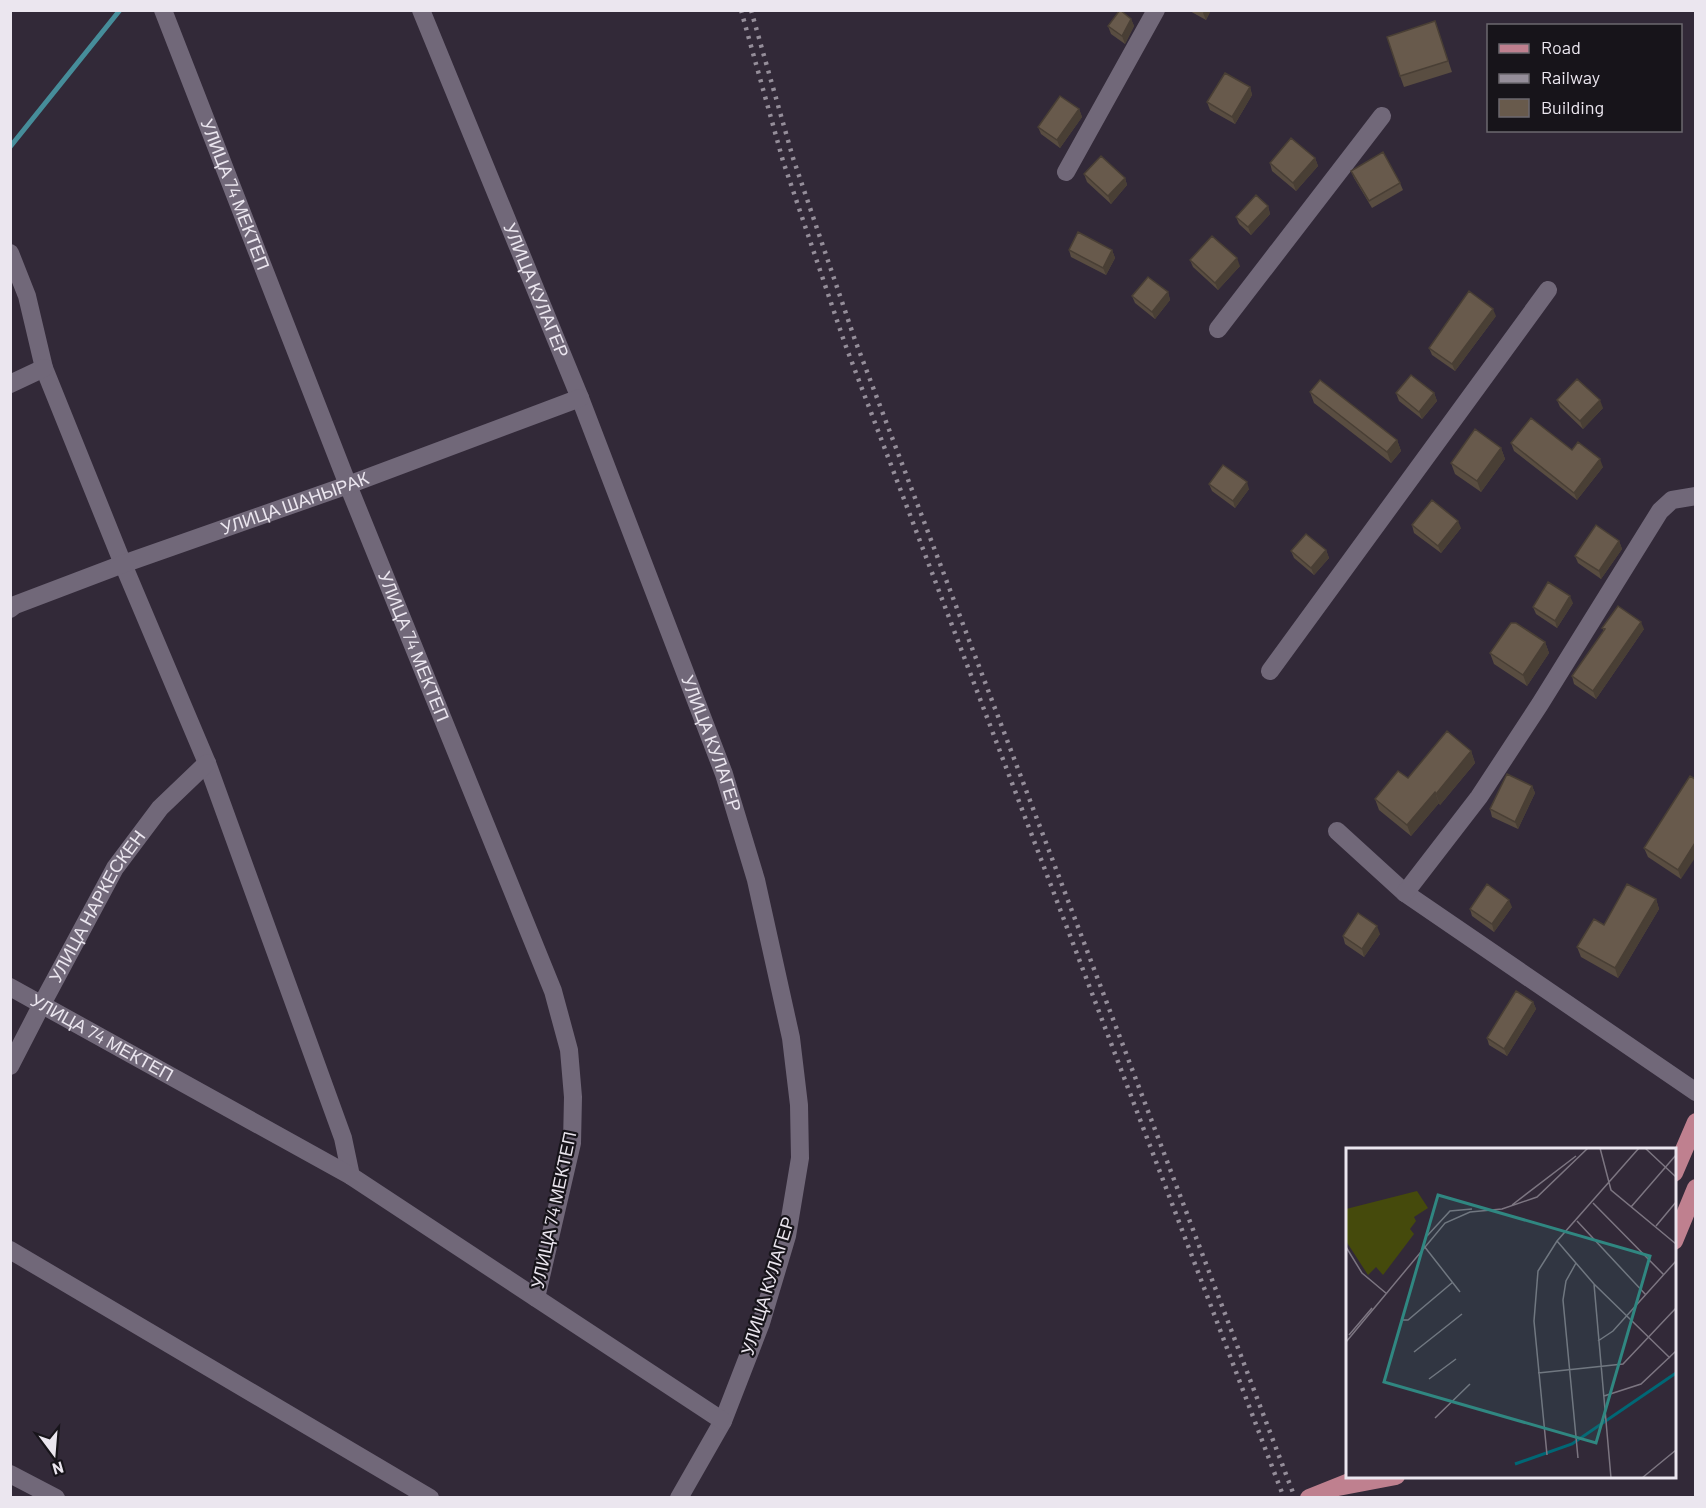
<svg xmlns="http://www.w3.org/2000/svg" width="1706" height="1508" viewBox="0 0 1706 1508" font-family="Barlow,sans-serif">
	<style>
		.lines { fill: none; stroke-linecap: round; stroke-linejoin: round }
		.stream { stroke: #468d9a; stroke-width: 5 }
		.minor { stroke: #716879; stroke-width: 18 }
		.major { stroke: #bf808f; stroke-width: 18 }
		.rail { stroke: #958e9a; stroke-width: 4.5; stroke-dasharray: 3 6; stroke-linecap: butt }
		.wall { fill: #594d41 }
		.shaded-wall { fill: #493f35 }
		.building { fill: #685a4c; stroke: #493f35; stroke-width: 1.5 }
		.labels { text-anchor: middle; stroke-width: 4.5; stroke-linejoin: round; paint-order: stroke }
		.street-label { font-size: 18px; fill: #ebe6ef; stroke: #17141a }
		.inset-river { fill: none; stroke: #006775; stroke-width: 3 }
		.inset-road { fill: none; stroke: #7c7581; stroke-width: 1.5 }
		.view { fill: #308781; fill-opacity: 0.15; stroke: #308781; stroke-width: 3 }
		.inset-edge { fill: none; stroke: #ebe6ef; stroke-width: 3 }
	</style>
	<rect width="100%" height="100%" fill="#322938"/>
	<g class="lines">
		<path class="stream" d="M10 147 120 10"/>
		<g class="minor">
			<path id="s1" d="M163 10 348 485 553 991 569 1050 573 1097 572 1143 536 1298"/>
			<path id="s2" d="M421 10 580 398 724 774 756 880 791 1038 799 1105 800 1158 787 1236 761 1323 723 1421 679 1498"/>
			<path d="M1066 172 1156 10"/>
			<path d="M10 253 27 296 44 368 123 564 207 763 343 1138 351 1176"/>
			<path d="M1218 329 1382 116"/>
			<path d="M10 384 44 368"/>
			<path id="s3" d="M10 609 15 605 123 564 348 485 580 398"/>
			<path d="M1270 671 1548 290"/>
			<path d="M1337 831 1405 893 1696 1092"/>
			<path d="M1405 893 1479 797 1540 704 1660 511 1672 500 1696 496"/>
			<path id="s4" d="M10 987 351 1176 723 1421"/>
			<path id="s5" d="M10 1066 42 1004 115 868 160 808 207 763"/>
			<path d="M10 1250 430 1498"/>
			<path d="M10 1474 56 1498"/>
		</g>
		<path class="major" d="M1674 1173 1696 1122
			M1674 1241 1696 1188
			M1338 1487 1396 1476
			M1309 1498 1349 1482"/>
		<path class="rail" d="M741 10 783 161 845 344 1284 1498
			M751 10 793 158 855 340 1295 1498"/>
	</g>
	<path class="wall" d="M1188 10H1211L1206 20Z
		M1131 19 1134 26 1125 44 1111 34 1108 26Z
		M1435 21 1452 72 1404 87 1400 76Z
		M1250 87 1252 95 1235 124 1210 110 1207 102Z
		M1079 109 1082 117 1060 148 1041 134 1038 127Z
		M1315 158 1318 166 1296 191 1272 171 1270 163Z
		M1351 171 1400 183 1403 190 1372 208 1354 178Z
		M1084 174 1125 178 1127 185 1111 204 1087 182Z
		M1268 206 1270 214 1251 235 1239 224 1236 217Z
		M1069 250H1112L1115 258 1106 275 1071 257Z
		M1190 260 1240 266 1218 290 1193 267Z
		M1168 292 1170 300 1155 319 1135 303 1132 296Z
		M1496 316 1455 371 1432 355 1429 348Z
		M1310 392 1397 440 1401 451 1391 463 1314 403Z
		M1396 393H1434L1437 401 1422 419 1399 401Z
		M1557 400 1603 408 1583 429 1560 407Z
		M1511 443 1603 467 1577 500 1514 451Z
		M1501 448 1505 459 1481 492 1455 474 1451 463Z
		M1209 484 1249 489 1235 508 1212 491Z
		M1412 525 1461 528 1441 553 1414 533Z
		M1619 541 1622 549 1601 579 1578 563 1575 556Z
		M1326 550 1329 558 1314 575 1294 558 1291 551Z
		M1573 603 1557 628 1536 614 1533 607Z
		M1602 628 1644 629 1596 699 1574 684 1572 676 1604 631Z
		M1545 642 1549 653 1527 686 1494 664 1490 653Z
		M1471 751 1475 763 1440 805 1439 803 1411 836 1379 810 1375 799Z
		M1690 776 1681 879 1648 857 1644 848Z
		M1532 786 1535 793 1518 829 1492 817 1490 809Z
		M1656 899 1659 909 1618 978 1581 957 1577 947 1604 925Z
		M1512 907 1494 932 1472 916 1470 909Z
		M1380 934 1364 957 1345 944 1343 936Z
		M1533 1002 1536 1009 1507 1056 1489 1045 1487 1038Z"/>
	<path class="shaded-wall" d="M1205 10H1211L1206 20 1203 13Z
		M1131 19 1134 26 1125 44 1122 36Z
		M1250 87 1252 95 1235 124 1232 117Z
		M1079 109 1082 117 1060 148 1057 140Z
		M1315 158 1318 166 1296 191 1293 183Z
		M1125 178 1127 185 1111 204 1108 196Z
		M1268 206 1270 214 1251 235 1248 227Z
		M1112 250 1115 258 1106 275 1103 268Z
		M1237 258 1240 266 1218 290 1215 283Z
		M1168 292 1170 300 1155 319 1152 312Z
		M1493 309 1496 316 1455 371 1452 364Z
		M1434 393 1437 401 1422 419 1419 412Z
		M1600 400 1603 408 1583 429 1580 421Z
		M1397 440 1401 451 1391 463 1387 452Z
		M1501 448 1505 459 1481 492 1477 481Z
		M1600 459 1603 467 1577 500 1574 493Z
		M1247 482 1249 489 1235 508 1233 501Z
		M1458 521 1461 528 1441 553 1438 546Z
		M1619 541 1622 549 1601 579 1599 571Z
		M1326 550 1329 558 1314 575 1311 568Z
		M1570 596 1573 603 1557 628 1555 621Z
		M1641 622 1644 629 1596 699 1593 691Z
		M1545 642 1549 653 1527 686 1523 675Z
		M1471 751 1475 763 1440 805 1436 794Z
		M1532 786 1535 793 1518 829 1515 822Z
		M1435 792 1439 803 1411 836 1407 825Z
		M1695 843V858L1681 879 1678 870Z
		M1656 899 1659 909 1618 978 1615 968Z
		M1509 900 1512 907 1494 932 1492 924Z
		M1377 926 1380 934 1364 957 1362 949Z
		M1533 1002 1536 1009 1507 1056 1504 1049Z"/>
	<path class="building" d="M1120 10 1131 19 1122 36 1108 26Z
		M1435 21 1448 61 1400 76 1387 37Z
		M1225 73 1250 87 1232 117 1207 102Z
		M1060 96 1079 109 1057 140 1038 127Z
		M1291 138 1315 158 1293 183 1270 163Z
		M1383 152 1400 183 1369 201 1351 171Z
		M1101 156 1125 178 1108 196 1084 174Z
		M1256 195 1268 206 1248 227 1236 217Z
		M1078 232 1112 250 1103 268 1069 250Z
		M1212 236 1237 258 1215 283 1190 260Z
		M1148 277 1168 292 1152 312 1132 296Z
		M1469 291 1493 309 1452 364 1429 348Z
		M1411 375 1434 393 1419 412 1396 393Z
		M1577 379 1600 400 1580 421 1557 400Z
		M1320 380 1397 440 1387 452 1310 392Z
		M1531 418 1572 450 1578 442 1600 459 1574 493 1511 443Z
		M1475 429 1501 448 1477 481 1451 463Z
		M1223 465 1247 482 1233 501 1209 484Z
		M1432 500 1458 521 1438 546 1412 525Z
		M1596 525 1619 541 1599 571 1575 556Z
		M1306 534 1326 550 1311 568 1291 551Z
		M1548 582 1570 596 1555 621 1533 607Z
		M1618 606 1641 622 1593 691 1572 676 1605 629 1602 628Z
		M1511 623H1516L1545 642 1523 675 1490 653Z
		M1447 731 1471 751 1436 794 1435 792 1407 825 1375 799 1398 771 1408 778Z
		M1507 774 1532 786 1515 822 1490 809Z
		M1690 776 1695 779V843L1678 870 1644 848Z
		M1487 884 1509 900 1492 924 1470 909Z
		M1627 884 1656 899 1615 968 1577 947 1594 919 1604 925Z
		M1358 913 1377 926 1362 949 1343 936Z
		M1516 991 1533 1002 1504 1049 1487 1038Z"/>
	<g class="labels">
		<g class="street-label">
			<text dy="6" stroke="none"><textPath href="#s1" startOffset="198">УЛИЦА 74 МЕКТЕП</textPath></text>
			<text dy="6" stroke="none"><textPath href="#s2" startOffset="303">УЛИЦА КУЛАГЕР</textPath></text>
			<text dy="6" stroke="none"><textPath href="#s3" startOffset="304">УЛИЦА ШАНЫРАК</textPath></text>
			<text dy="6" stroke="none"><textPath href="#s1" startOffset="684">УЛИЦА 74 МЕКТЕП</textPath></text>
			<text dy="6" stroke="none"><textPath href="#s2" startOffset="789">УЛИЦА КУЛАГЕР</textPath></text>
			<text dy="6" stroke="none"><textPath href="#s5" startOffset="182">УЛИЦА НАРКЕСКЕН</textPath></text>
			<text dy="6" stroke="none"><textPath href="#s4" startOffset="105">УЛИЦА 74 МЕКТЕП</textPath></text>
			<text transform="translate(554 1210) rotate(-78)" y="6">УЛИЦА 74 МЕКТЕП</text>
			<text transform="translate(768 1286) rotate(-73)" y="6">УЛИЦА КУЛАГЕР</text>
		</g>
	</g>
	<g transform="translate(1346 1148)">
		<rect width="330" height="330" fill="#322938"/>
		<path d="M71 43 82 60 68 69 70 73 64 81 68 86 37 127 30 119 22 127 0 93V61Z" fill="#454a0c"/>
		<path class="inset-river" d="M169 316 226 296 330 225"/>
		<path class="inset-road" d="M254 0 265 42 330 96M299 0 330 29M247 55 318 127M166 57 230 8M285 59 330 7M231 73 300 147M310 78 330 54M81 88 104 63 126 61M211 93 248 136 324 210M78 98 114 144M0 99 16 125 41 146M230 115 220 133 217 152 232 310M248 136 265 330M56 172H62L107 134M3 187 26 160M252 193 267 183 330 113M0 194 99 75 124 64 156 61 191 49 242 0M68 204 116 166M192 225 277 216 330 160M83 231 110 211M258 248 295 236 330 203M89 270 124 236M201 307 188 173 192 123 211 93 293 0M296 330 330 302"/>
		<path class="view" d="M92 47 304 108 250 295 38 234Z"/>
		<rect width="330" height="330" class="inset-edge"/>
	</g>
	<rect width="1706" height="1508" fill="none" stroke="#ebe6ef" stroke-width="24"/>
	<rect x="1487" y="24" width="195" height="108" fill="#17141a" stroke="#6c686f" stroke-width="1.5"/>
	<rect x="1499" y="44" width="30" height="9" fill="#bf808f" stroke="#6c686f" stroke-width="1.5"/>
	<text x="1541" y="54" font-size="18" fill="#ebe6ef">Road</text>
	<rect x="1499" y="74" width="30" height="9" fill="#958e9a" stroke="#6c686f" stroke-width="1.5"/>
	<text x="1541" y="84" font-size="18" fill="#ebe6ef">Railway</text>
	<rect x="1499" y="99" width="30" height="18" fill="#685a4c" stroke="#6c686f" stroke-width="1.5"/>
	<text x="1541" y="114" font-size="18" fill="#ebe6ef">Building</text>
	<g transform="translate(54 1454) rotate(164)" stroke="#17141a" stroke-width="4.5" paint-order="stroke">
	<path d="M0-4.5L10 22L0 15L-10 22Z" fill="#ebe6ef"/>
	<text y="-9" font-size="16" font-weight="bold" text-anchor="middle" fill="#ebe6ef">N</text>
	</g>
</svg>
